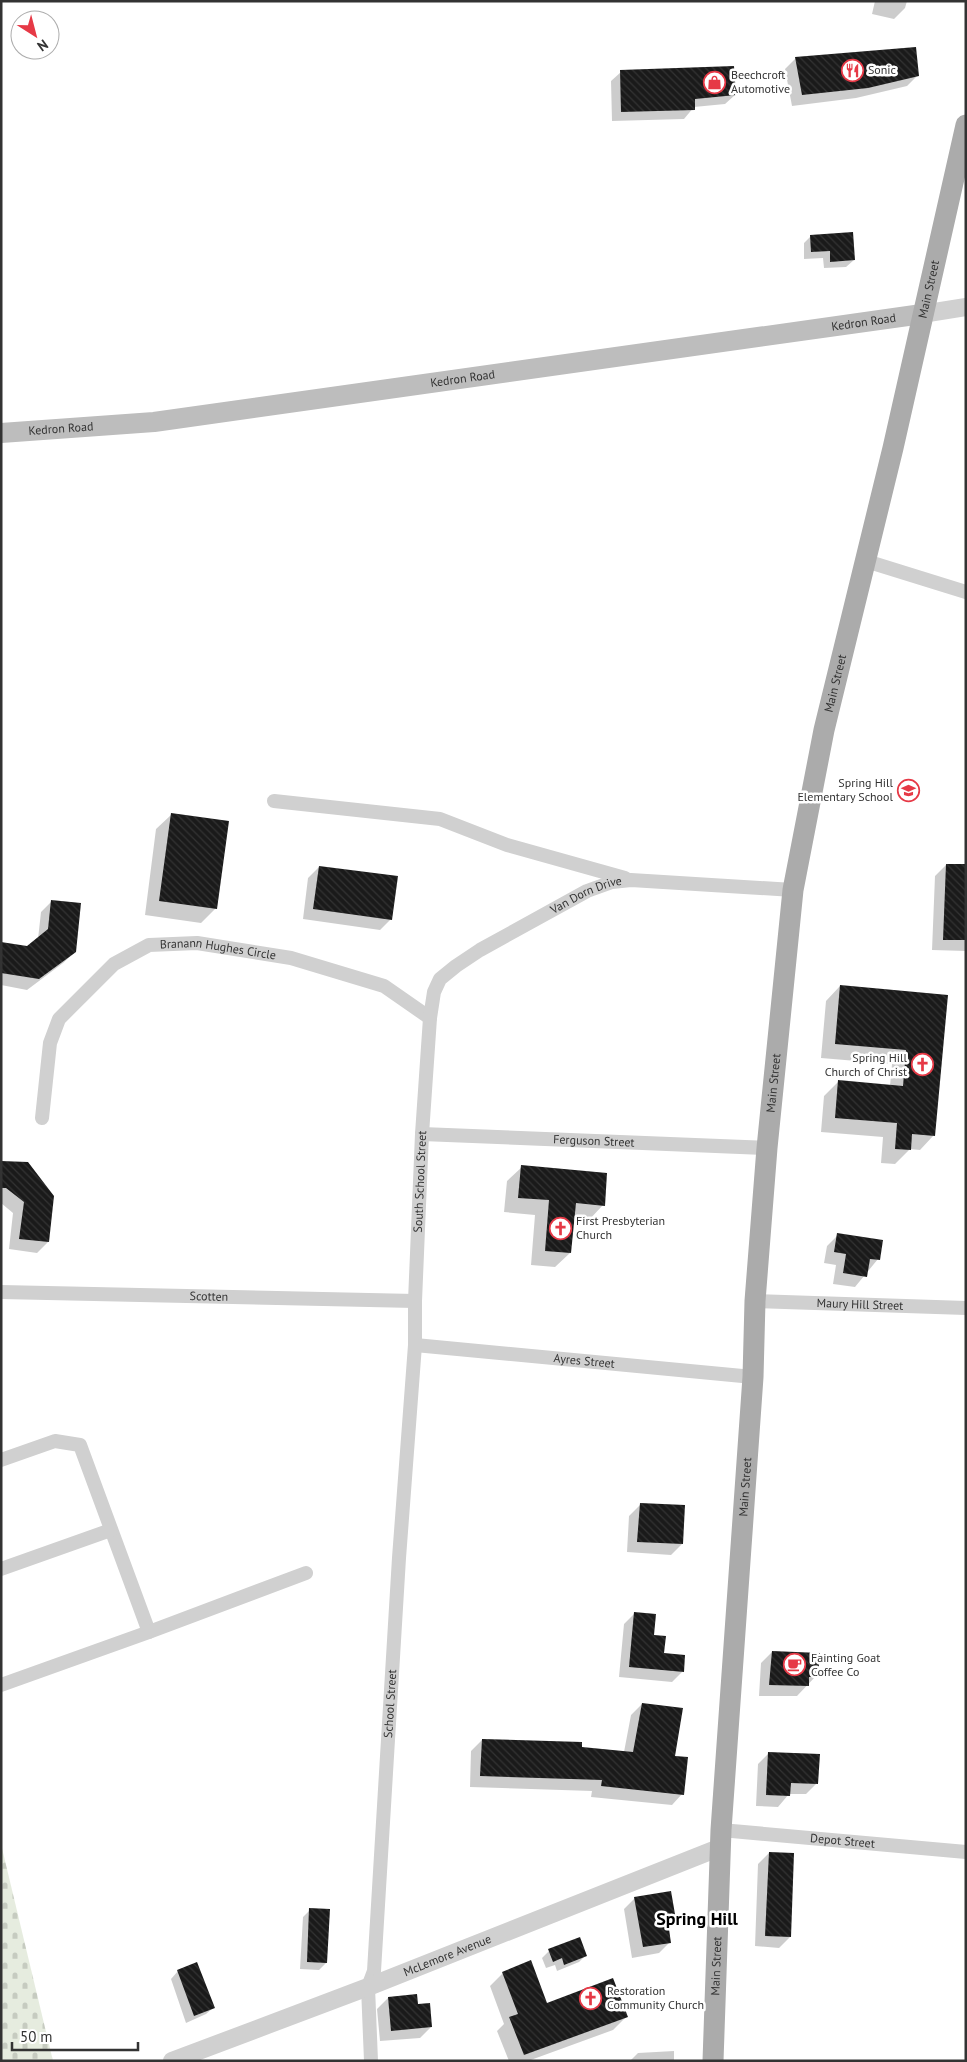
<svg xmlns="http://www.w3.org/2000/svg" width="967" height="2062" viewBox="0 0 967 2062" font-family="'PT Sans',sans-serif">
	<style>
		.cemetery { fill: url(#cemetery-stones) }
		.shadow { fill: #0003 }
		.building { fill: url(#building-back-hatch) }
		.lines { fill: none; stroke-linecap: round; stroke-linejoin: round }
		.minor { stroke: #d0d0d0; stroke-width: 14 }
		.tertiary { stroke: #d0d0d0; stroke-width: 18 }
		.secondary { stroke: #bdbdbd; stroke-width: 20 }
		.primary { stroke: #ababab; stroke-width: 21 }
		.labels { text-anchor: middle; stroke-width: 5; stroke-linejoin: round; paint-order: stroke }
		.poi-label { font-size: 12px; fill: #333; stroke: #fff; text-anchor: start }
		.street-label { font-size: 12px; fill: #333; stroke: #fff }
		.district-label { font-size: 18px; font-weight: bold; fill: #000; stroke: #fff }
	</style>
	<defs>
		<pattern id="cemetery-stones" width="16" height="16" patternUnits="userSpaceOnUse" patternTransform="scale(1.25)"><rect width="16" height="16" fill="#e6ecdf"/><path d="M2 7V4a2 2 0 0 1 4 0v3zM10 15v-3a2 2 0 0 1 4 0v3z" fill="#c6cbc0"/></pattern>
		<pattern id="building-back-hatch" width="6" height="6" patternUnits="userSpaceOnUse" patternTransform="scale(1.25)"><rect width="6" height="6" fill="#1a1a1a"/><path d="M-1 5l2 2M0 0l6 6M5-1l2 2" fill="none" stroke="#333"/></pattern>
	</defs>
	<rect width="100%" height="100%" fill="#fff"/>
	<path class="cemetery" d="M1 1844 53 2061H1Z"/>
	<path class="shadow" d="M875 1H907L905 8 894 19 872 14Z
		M796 58 918 75 907 86 856 98 792 106 785 69Z
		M621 72 735 95 725 104 694 107 684 119 612 121 611 81Z
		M811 236 854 260 846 267 824 268 823 258 804 259V243Z
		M171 815 216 908 201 923 145 915 156 829Z
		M946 865 966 866V951L932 950 935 876Z
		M319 867 391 919 380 930 303 919 308 878Z
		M52 901 75 952 63 963 27 990 1 985V943L27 948 38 939 41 912Z
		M840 986 947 996 934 1135 920 1150 910 1149 895 1164 881 1163 883 1137 821 1132 824 1096 839 1081 890 1086 892 1064 821 1058 826 1001Z
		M1 1162 48 1242 37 1253 9 1249 13 1213 1 1203Z
		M522 1167 603 1205 589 1220 573 1218 570 1253 555 1267 531 1265 535 1215 504 1212 507 1181Z
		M838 1235 878 1259 855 1287 833 1284 836 1265 824 1263 827 1246Z
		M640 1505 682 1544 671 1555 627 1552 629 1516Z
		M635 1613 663 1654 683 1671 672 1682 619 1677 624 1624Z
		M772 1652 816 1676 797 1696H759L761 1663Z
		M642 1704 673 1757 682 1794 672 1805 591 1797 592 1791 470 1787 471 1751 482 1740 624 1752 631 1715Z
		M769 1753 817 1783 806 1794H789L778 1807 756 1806 758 1764Z
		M769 1853 790 1937 779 1948 755 1946 758 1864Z
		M635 1898 675 1920 667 1928 670 1942 659 1953 632 1958 624 1909Z
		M310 1910 326 1963 319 1970 300 1969 303 1917Z
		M549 1951 586 1955 579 1962 557 1971 555 1965 546 1968 542 1958Z
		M178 1971 214 2007 206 2014 186 2023 171 1979Z
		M503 1973 546 2005 626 2017 613 2030 528 2061H509L497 2031 504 2024 490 1986Z
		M388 1998 417 2005 431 2027 420 2038 380 2041 377 2009Z
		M674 2051V2061H630L638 2053Z"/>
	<path class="building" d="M916 47 919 76 868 88 802 95 795 57Z
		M734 66 736 95 695 99V110L621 112 620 70Z
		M853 232 855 260 830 262V251L811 252 810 235Z
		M171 813 229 821 217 909 159 901Z
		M946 864H966V940H943Z
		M319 866 398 876 392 920 313 909Z
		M51 900 81 903 76 952 39 979 1 973V942L27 946 48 929Z
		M840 985 948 995 935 1136 912 1134 911 1150 895 1149 897 1123 835 1118 838 1080 903 1086 906 1050 835 1044Z
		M1 1161 28 1162 54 1196 49 1242 19 1239 24 1202 6 1188H1Z
		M521 1165 607 1173 605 1206 576 1203 571 1253 545 1251 549 1200 518 1198Z
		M837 1233 883 1240 880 1260 870 1259 867 1277 843 1273 846 1254 834 1252Z
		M640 1503 685 1505 683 1544 637 1542Z
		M634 1612 656 1614 654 1635 666 1636 664 1653 685 1655 684 1672 629 1667Z
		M772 1651 820 1653 818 1677H809V1686L769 1685Z
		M642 1703 683 1708 675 1756 688 1757 684 1795 601 1786 602 1780 480 1776 482 1739 582 1742V1747L633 1752Z
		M768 1752 820 1754 818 1784 791 1783 790 1796 766 1795Z
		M769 1852 794 1853 791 1937 765 1936Z
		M671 1891 676 1920 668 1922 671 1943 643 1947 634 1897Z
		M309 1908 330 1909 327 1963 307 1962Z
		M580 1937 587 1956 564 1965 562 1958 553 1962 548 1949Z
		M531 1960 547 2003 613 1978 628 2017 524 2055 509 2017 518 2014 502 1972Z
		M197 1962 215 2008 194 2016 177 1970Z
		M417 1994 418 2004 430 2003 432 2027 391 2031 388 1997Z"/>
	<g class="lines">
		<g class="minor">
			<path d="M866 561 966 592"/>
			<path d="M274 801 440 819 507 845 625 878"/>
			<path id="s1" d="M42 1118 50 1043 59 1019 114 964 149 945 197 943 291 958 384 986 430 1018"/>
			<path id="s2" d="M422 1134 767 1148"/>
			<path id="s3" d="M1 1292 415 1301"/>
			<path id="s4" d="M755 1301 966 1308"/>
			<path id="s5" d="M415 1345 753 1377"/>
			<path d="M1 1460 55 1441 80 1445 149 1632"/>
			<path d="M1 1569 111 1530"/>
			<path d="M1 1685 149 1632 306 1573"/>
			<path id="s6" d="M721 1830 966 1852"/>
			<path id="s7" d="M371 2061 368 1987 374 1971 399 1558 415 1345V1301L422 1134 430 1018 434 992 440 979 456 966 480 950 587 891 612 882 631 880 793 890"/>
		</g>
		<g class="tertiary">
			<path d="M922 314 966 307"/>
			<path id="s8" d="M172 2061 368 1987 721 1847"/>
		</g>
		<path class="secondary" id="s9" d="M1 433 154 422 922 314"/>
		<path class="primary" id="s10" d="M713 2061 721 1830 753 1377 755 1301 767 1148 793 890 824 730 893 448 966 125"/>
	</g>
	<defs>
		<symbol id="restaurant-ring" viewBox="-11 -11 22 22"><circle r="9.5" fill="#fff" stroke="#e63946" stroke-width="1.5"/><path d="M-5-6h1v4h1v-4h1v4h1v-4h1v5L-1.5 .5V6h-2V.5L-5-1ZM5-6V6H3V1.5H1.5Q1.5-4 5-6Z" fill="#e63946"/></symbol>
		<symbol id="shop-ring" viewBox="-11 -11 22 22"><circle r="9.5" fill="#fff" stroke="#e63946" stroke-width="1.5"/><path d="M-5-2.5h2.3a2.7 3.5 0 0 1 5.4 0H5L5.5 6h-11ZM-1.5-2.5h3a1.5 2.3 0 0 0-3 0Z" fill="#e63946"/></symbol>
		<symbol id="school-ring" viewBox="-11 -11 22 22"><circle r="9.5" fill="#fff" stroke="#e63946" stroke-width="1.5"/><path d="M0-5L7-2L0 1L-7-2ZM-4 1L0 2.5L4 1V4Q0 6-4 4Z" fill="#e63946"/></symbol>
		<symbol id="church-ring" viewBox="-11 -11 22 22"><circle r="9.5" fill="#fff" stroke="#e63946" stroke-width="1.5"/><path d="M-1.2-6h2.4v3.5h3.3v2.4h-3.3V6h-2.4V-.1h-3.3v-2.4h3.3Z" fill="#e63946"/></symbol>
		<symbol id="cafe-ring" viewBox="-11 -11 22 22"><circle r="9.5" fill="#fff" stroke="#e63946" stroke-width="1.5"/><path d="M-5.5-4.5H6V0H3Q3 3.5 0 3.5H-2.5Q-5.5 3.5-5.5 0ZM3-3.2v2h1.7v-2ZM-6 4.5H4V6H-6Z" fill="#e63946"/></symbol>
	</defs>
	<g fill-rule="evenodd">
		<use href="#restaurant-ring" x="840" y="58" width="25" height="25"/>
		<use href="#shop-ring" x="702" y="70" width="25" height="25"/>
		<use href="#school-ring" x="896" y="778" width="25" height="25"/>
		<use href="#church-ring" x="910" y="1052" width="25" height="25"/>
		<use href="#church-ring" x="548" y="1216" width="25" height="25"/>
		<use href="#cafe-ring" x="782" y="1652" width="25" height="25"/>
		<use href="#church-ring" x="578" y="1986" width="25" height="25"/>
	</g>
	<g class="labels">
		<g class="poi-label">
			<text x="868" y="74">Sonic</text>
			<text x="731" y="79">Beechcroft<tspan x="731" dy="14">Automotive</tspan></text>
			<text x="893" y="787" text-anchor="end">Spring Hill<tspan x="893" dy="14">Elementary School</tspan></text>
			<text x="907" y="1062" text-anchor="end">Spring Hill<tspan x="907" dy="14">Church of Christ</tspan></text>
			<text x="576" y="1225">First Presbyterian<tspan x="576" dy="14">Church</tspan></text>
			<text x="811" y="1662">Fainting Goat<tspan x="811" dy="14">Coffee Co</tspan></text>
			<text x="607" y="1995">Restoration<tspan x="607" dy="14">Community Church</tspan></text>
		</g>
		<g class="street-label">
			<text dy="4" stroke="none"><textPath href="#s10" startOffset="1790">Main Street</textPath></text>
			<text dy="4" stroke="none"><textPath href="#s9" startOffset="870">Kedron Road</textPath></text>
			<text dy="4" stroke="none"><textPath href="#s9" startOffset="465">Kedron Road</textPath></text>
			<text dy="4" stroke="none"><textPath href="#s9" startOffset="60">Kedron Road</textPath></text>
			<text dy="4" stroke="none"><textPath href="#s10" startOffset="1385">Main Street</textPath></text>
			<text dy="4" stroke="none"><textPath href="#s7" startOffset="1256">Van Dorn Drive</textPath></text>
			<text dy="4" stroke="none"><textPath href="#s1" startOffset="288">Branann Hughes Circle</textPath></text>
			<text dy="4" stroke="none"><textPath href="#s10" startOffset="980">Main Street</textPath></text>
			<text dy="4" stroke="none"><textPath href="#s2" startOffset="172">Ferguson Street</textPath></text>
			<text dy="4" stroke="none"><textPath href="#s7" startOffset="882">South School Street</textPath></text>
			<text dy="4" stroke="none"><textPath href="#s3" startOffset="208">Scotten</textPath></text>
			<text dy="4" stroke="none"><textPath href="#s4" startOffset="105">Maury Hill Street</textPath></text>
			<text dy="4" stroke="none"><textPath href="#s5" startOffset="170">Ayres Street</textPath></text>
			<text dy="4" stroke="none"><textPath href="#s10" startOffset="575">Main Street</textPath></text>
			<text dy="4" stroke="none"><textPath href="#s7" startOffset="359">School Street</textPath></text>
			<text dy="4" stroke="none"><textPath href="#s6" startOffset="122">Depot Street</textPath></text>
			<text dy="4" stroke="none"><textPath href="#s8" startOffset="295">McLemore Avenue</textPath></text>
			<text dy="4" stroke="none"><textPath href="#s10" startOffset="95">Main Street</textPath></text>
		</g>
		<g class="district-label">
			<text x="697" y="1925">Spring Hill</text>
		</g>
	</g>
	<rect width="967" height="2062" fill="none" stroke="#333333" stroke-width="5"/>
	<g transform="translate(35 35) rotate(144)"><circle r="24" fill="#ffffff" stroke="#adadad"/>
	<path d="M0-4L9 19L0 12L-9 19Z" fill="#e63946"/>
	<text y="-8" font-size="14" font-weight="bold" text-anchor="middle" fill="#333333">N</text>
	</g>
	<path d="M12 2042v8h126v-8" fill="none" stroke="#333333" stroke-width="2.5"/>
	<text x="20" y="2042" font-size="15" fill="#333333" stroke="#ffffff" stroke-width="4" paint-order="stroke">50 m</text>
</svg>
